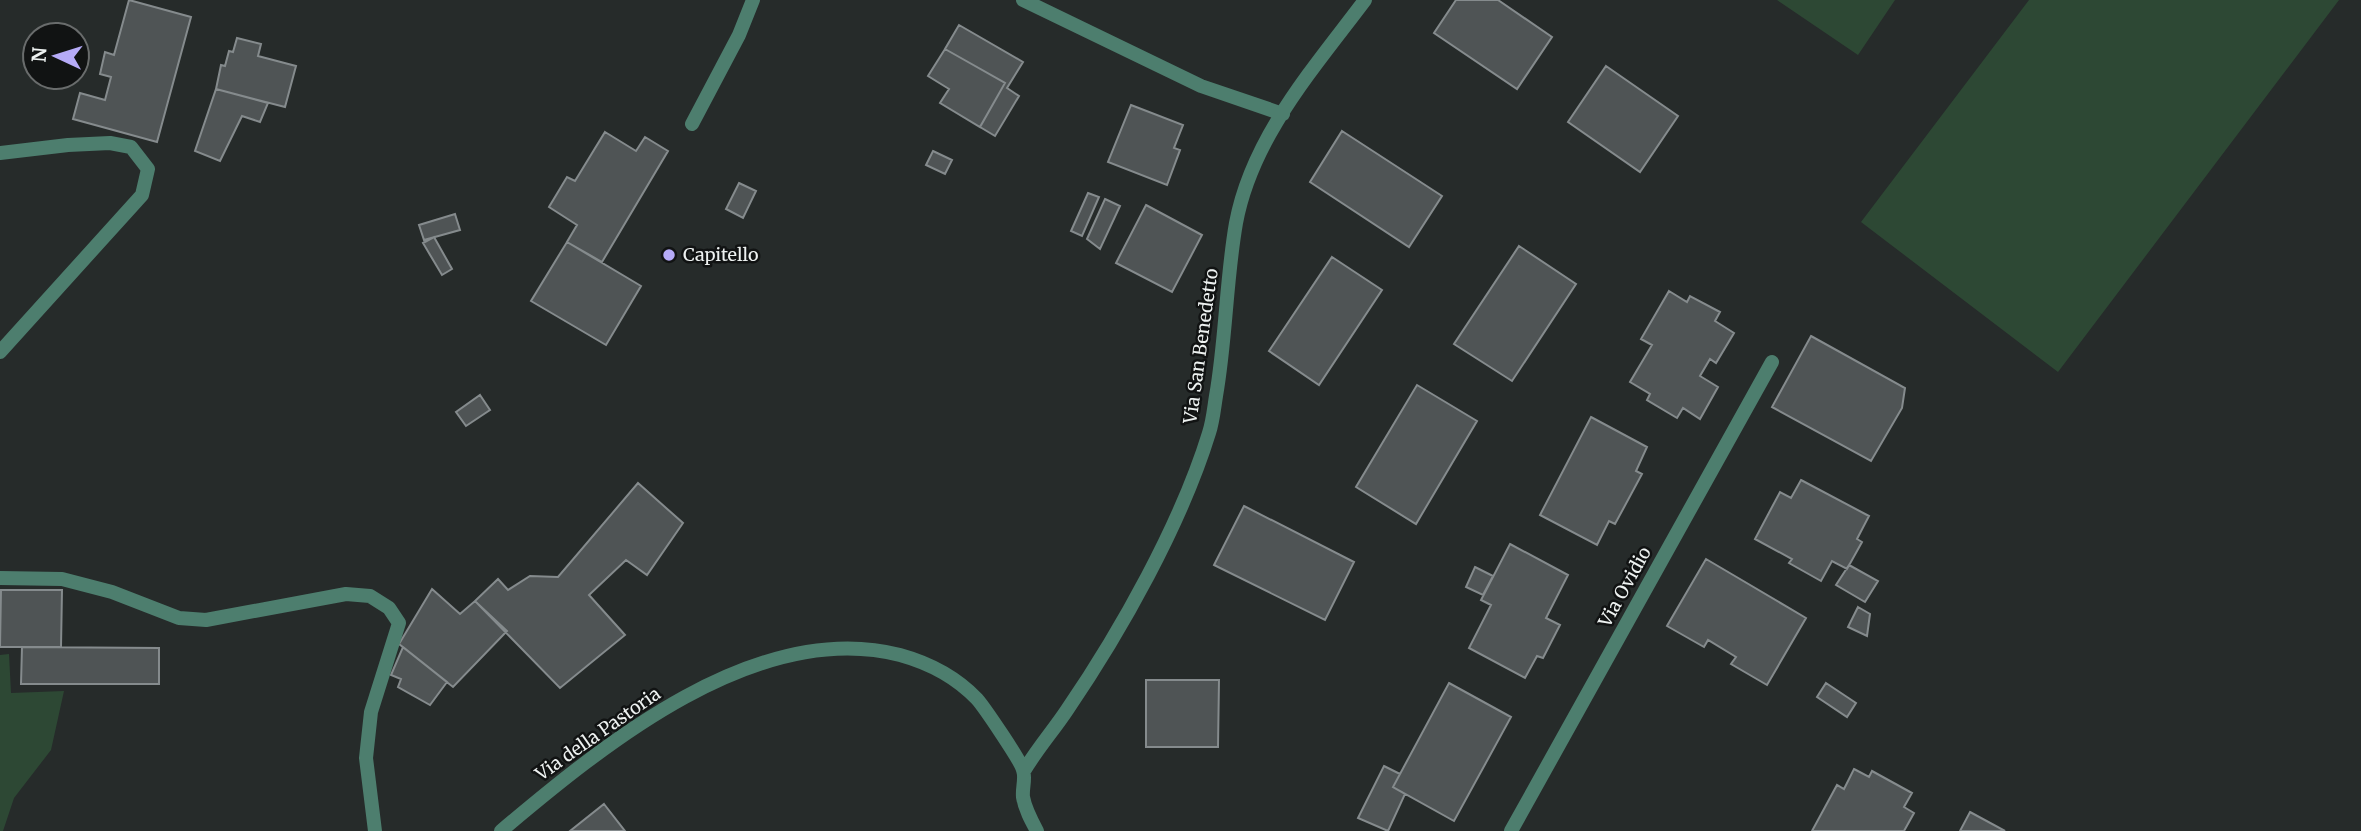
<svg xmlns="http://www.w3.org/2000/svg" width="2361" height="831" viewBox="0 0 2361 831" font-family="Merriweather,serif">
	<style>
		.green { fill: #2d4834 }
		.building { fill: #4f5455; stroke: #858b8d; stroke-width: 2 }
		.lines { fill: none; stroke-linecap: round; stroke-linejoin: round }
		.street { stroke: #4d7e6e; stroke-width: 14 }
		.poi-dot { fill: #b6abf8; stroke: #111313; stroke-width: 2.5 }
		.labels { text-anchor: middle; stroke-width: 5; stroke-linejoin: round; paint-order: stroke }
		.poi-label { font-size: 18px; fill: #eef2f1; stroke: #111313; text-anchor: start }
		.street-label { font-size: 18px; fill: #eef2f1; stroke: #111313 }
	</style>
	<rect width="100%" height="100%" fill="#262b2a"/>
	<path class="green" d="M1777 0H1895L1858 55Z
		M2029 0H2339L2058 372 1861 222Z
		M9 654 11 693 64 691 51 750 14 798 3 831H0V655Z"/>
	<path class="building" d="M129 0 191 17 157 142 73 119 80 93 105 100 111 77 100 74 105 52 114 55Z
		M1456 0H1498L1552 37 1517 89 1434 33Z
		M959 25 1023 62 1007 88 1019 96 995 136 980 127 1005 83 945 49Z
		M237 38 261 44 258 56 296 66 285 107 216 89 221 65 225 66 229 51 233 52Z
		M945 49 1005 83 980 127 940 103 949 89 928 76Z
		M1606 66 1678 116 1640 172 1568 122Z
		M216 89 268 103 260 122 242 116 220 161 195 151Z
		M1131 105 1183 125 1174 148 1180 150 1167 185 1108 162Z
		M1342 131 1442 196 1409 247 1310 182Z
		M605 132 636 151 645 137 668 151 602 262 567 242 577 225 549 207 567 177 575 181Z
		M933 151 952 160 945 174 926 165Z
		M739 183 756 191 743 218 726 209Z
		M1088 193 1099 197 1082 236 1071 231Z
		M1105 199 1120 206 1100 249 1087 239Z
		M1146 205 1202 235 1172 292 1116 263Z
		M455 214 460 230 424 240 419 225Z
		M434 237 452 269 442 275 423 243Z
		M567 242 641 286 606 345 531 301Z
		M1519 246 1576 284 1512 381 1454 344Z
		M1332 257 1382 290 1319 385 1269 351Z
		M1669 291 1687 302 1690 296 1720 312 1715 321 1734 333 1716 363 1710 359 1700 376 1718 387 1700 419 1683 408 1677 418 1647 400 1650 394 1630 382 1652 345 1641 339Z
		M1811 336 1905 388 1902 408 1871 461 1772 407Z
		M1417 385 1477 421 1416 524 1356 487Z
		M480 395 490 410 466 426 456 412Z
		M1591 417 1647 447 1636 471 1642 474 1615 524 1609 521 1597 545 1540 515Z
		M1801 480 1869 516 1857 539 1862 542 1847 569 1832 561 1821 581 1789 563 1792 559 1755 539 1780 492 1791 498Z
		M638 483 683 523 647 575 626 560 589 595 625 635 560 688 475 601 498 579 508 590 530 576 558 577Z
		M1244 506 1354 562 1325 620 1214 565Z
		M1510 544 1568 575 1546 618 1560 625 1543 658 1537 656 1525 678 1469 648 1491 605 1481 600Z
		M1706 559 1806 618 1767 685 1731 664 1736 657 1708 640 1704 647 1667 626Z
		M1849 565 1878 581 1865 602 1836 585Z
		M1475 567 1493 576 1483 595 1466 587Z
		M432 589 460 614 475 601 507 631 453 687 399 644Z
		M1 590H62L61 647H0Z
		M1858 607 1870 614 1867 636 1848 627Z
		M22 647 159 648V684H21Z
		M403 647 447 682 430 705 398 687 401 679 391 675Z
		M1146 680H1219L1218 747H1146Z
		M1449 683 1511 717 1454 821 1393 787Z
		M1826 683 1856 703 1847 717 1817 697Z
		M1384 766 1400 774 1393 787 1405 794 1388 831 1358 818Z
		M1854 769 1869 777 1872 771 1912 793 1904 807 1914 813 1904 831H1812L1837 785 1844 789Z
		M604 804 625 831H570Z
		M1970 812 2005 831H1960Z"/>
	<g class="lines">
		<path class="street" d="M1023 0 1201 86 1283 114
			M692 124 739 35 753 0
			M0 153 68 145 110 143 131 147 148 169 142 195 0 352
			M0 578 62 579 112 592 179 618 206 620 346 594 370 596 389 608 399 623 371 712 366 758 375 831
			M1024 771C1037 749 1053 731 1067 710 1121 631 1181 524 1209 433 1213 421 1214 408 1216 396 1226 339 1226 280 1236 223 1252 137 1314 68 1365 0
			M501 831C603 745 757 618 900 655 929 663 955 676 977 699 984 707 1021 761 1023 770 1026 778 1022 788 1023 797 1025 809 1031 820 1037 831
			M1511 831 1772 362"/>
	</g>
	<circle class="poi-dot" cx="669" cy="255" r="7"/>
	<g class="labels">
		<g class="poi-label">
			<text x="683" y="261">Capitello</text>
		</g>
		<g class="street-label">
			<text transform="translate(1201 346) rotate(-82)" y="6">Via San Benedetto</text>
			<text transform="translate(1625 587) rotate(-61)" y="6">Via Ovidio</text>
			<text transform="translate(598 734) rotate(-35)" y="6">Via della Pastoria</text>
		</g>
	</g>
	<g transform="translate(56 56) rotate(274)"><circle r="33" fill="#111313" stroke="#696c6c" stroke-width="2"/>
	<path d="M0-5L12 26L0 18L-12 26Z" fill="#b6abf8"/>
	<text y="-10" font-size="19" font-weight="bold" text-anchor="middle" fill="#eef2f1">N</text>
	</g>
</svg>
